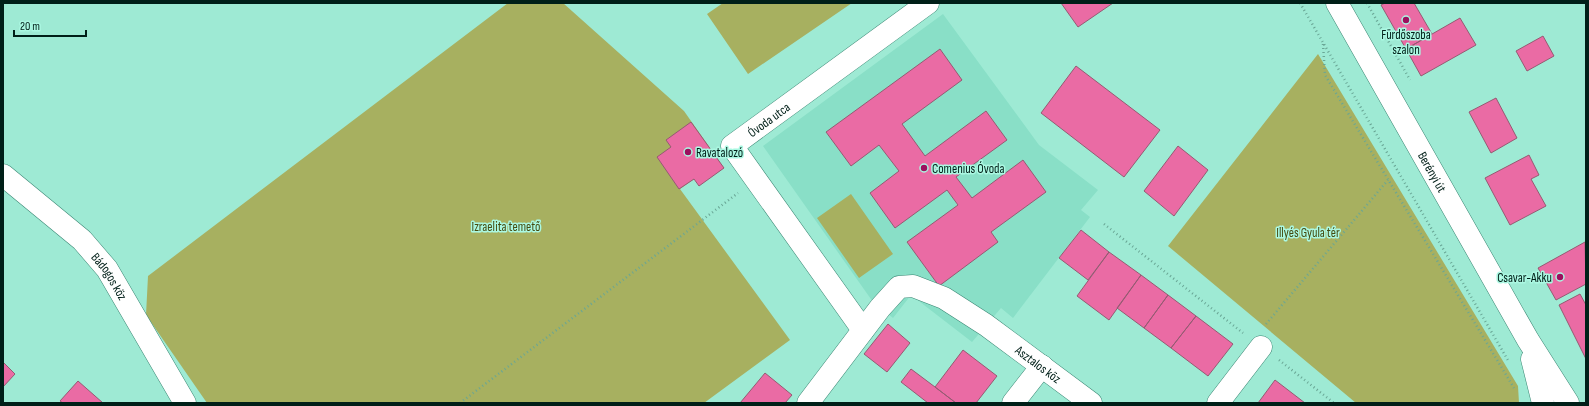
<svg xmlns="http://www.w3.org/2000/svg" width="1589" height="406" viewBox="0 0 1589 406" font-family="'Sofia Sans Condensed',sans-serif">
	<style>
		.built { fill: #89dfc7 }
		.green { fill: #a7b060 }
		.building { fill: #ea6ba4; stroke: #955b72 }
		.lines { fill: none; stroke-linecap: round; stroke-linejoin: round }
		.minor-casing { stroke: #3b8774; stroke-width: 23 }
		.major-casing { stroke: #3b8774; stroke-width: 23 }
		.path { stroke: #69a695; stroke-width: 2.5; stroke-dasharray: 1 3; stroke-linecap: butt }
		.minor { stroke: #fff; stroke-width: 22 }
		.major { stroke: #fff; stroke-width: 22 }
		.poi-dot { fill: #9c0f5e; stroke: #abf8e2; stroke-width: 1.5 }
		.labels { text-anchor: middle; stroke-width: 3; stroke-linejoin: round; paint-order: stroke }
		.poi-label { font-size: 13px; fill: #001f18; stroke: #abf8e2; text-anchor: start }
		.street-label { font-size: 13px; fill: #001f18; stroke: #abf8e2 }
		.park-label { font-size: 13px; fill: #454a0f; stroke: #abf8e2 }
	</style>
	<rect width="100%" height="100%" fill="#9eead4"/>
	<path class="built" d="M943 14 1039 145 1098 190 1081 210 1090 217 1013 318 1001 308 972 342 911 295 893 318 873 302 763 146Z"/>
	<path class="green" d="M508 3H563L684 111 724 168 694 179 680 189 790 340 704 403H207L146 315 148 276Z
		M723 3H852L748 74 707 14Z
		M1318 54 1518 386 1519 403H1356L1168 246Z
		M851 194 893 254 859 278 817 218Z"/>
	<path class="building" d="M1061 3H1113L1078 27Z
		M1385 3H1414L1432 34 1406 49 1381 5Z
		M1460 18 1476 45 1421 76 1406 49Z
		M1543 36 1554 56 1527 71 1516 51Z
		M940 49 962 80 902 124 925 156 986 111 1007 140 956 177 972 198 1023 160 1046 192 991 232 998 242 939 286 907 242 958 205 947 190 895 228 870 193 899 171 879 145 851 166 826 132Z
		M1076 66 1160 130 1124 177 1041 113Z
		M1496 98 1517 138 1491 153 1469 112Z
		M691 122 724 168 699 186 694 179 679 189 657 157 671 147 666 140Z
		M1178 146 1208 170 1174 216 1144 191Z
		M1529 155 1539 175 1531 179 1546 206 1510 225 1485 178Z
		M1081 230 1109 252 1088 280 1059 258Z
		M1585 242 1586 284 1556 300 1538 268Z
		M1109 252 1141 275 1109 320 1077 296Z
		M1141 275 1168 295 1144 328 1117 308Z
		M1580 294 1586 305V359L1559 305Z
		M1168 295 1196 316 1171 348 1144 328Z
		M1196 316 1233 344 1208 376 1171 348Z
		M888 324 910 343 887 372 864 354Z
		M963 350 997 376 976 403H956L935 387Z
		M3 362 15 374 3 387Z
		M911 369 935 387 956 403H928L901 382Z
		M765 373 792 395 785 403H740Z
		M1275 380 1305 403H1258Z
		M78 381 103 403H63L60 401Z"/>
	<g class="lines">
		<defs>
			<g id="minor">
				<path id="s1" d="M3 175 82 240 107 269 185 403"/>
				<path id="s2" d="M863 330 732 146 928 3"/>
				<path id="s3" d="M808 403 880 308 899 287 913 286 944 298 986 325 1091 403"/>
				<path d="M1013 403 1042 366"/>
				<path d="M1218 403 1261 347"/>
			</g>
			<g id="major">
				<path id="s4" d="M1337 3 1528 340 1568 403"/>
				<path d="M1532 359 1543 403"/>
			</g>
		</defs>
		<use href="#minor" class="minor-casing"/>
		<use href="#major" class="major-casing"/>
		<path class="path" d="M1300 3 1509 362
			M1367 3 1410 80
			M1323 44 1325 75 1514 388
			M1104 224 1243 333
			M1266 324 1388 180
			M1279 360 1334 403
			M460 403 738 193"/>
		<use href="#minor" class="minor"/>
		<use href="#major" class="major"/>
	</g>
	<g class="poi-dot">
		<circle cx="1406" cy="20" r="4"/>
		<circle cx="688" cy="152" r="4"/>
		<circle cx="924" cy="168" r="4"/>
		<circle cx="1560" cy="277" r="4"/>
	</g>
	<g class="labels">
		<g class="poi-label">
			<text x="1406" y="39" text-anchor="middle">Fürdőszoba<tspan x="1406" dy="15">szalon</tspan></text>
			<text x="696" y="157">Ravatalozó</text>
			<text x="932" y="173">Comenius Óvoda</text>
			<text x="1552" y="282" text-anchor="end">Csavar-Akku</text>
		</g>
		<g class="street-label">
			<text dy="5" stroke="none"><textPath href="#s2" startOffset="271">Óvoda utca</textPath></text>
			<text dy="5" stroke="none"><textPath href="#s4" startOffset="194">Berényi út</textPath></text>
			<text dy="5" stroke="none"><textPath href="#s1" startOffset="148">Bádogos köz</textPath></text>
			<text dy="5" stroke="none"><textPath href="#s3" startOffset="310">Asztalos köz</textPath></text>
		</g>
		<g class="park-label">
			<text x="506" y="231">Izraelita temető</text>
			<text x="1308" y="237">Illyés Gyula tér</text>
		</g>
	</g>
	<rect width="1589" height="406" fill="none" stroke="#001f18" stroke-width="8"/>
	<path d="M14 30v6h72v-6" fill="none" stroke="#001f18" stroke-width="2"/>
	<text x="20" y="30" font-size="12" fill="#001f18" stroke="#abf8e2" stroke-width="3" paint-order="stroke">20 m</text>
</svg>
